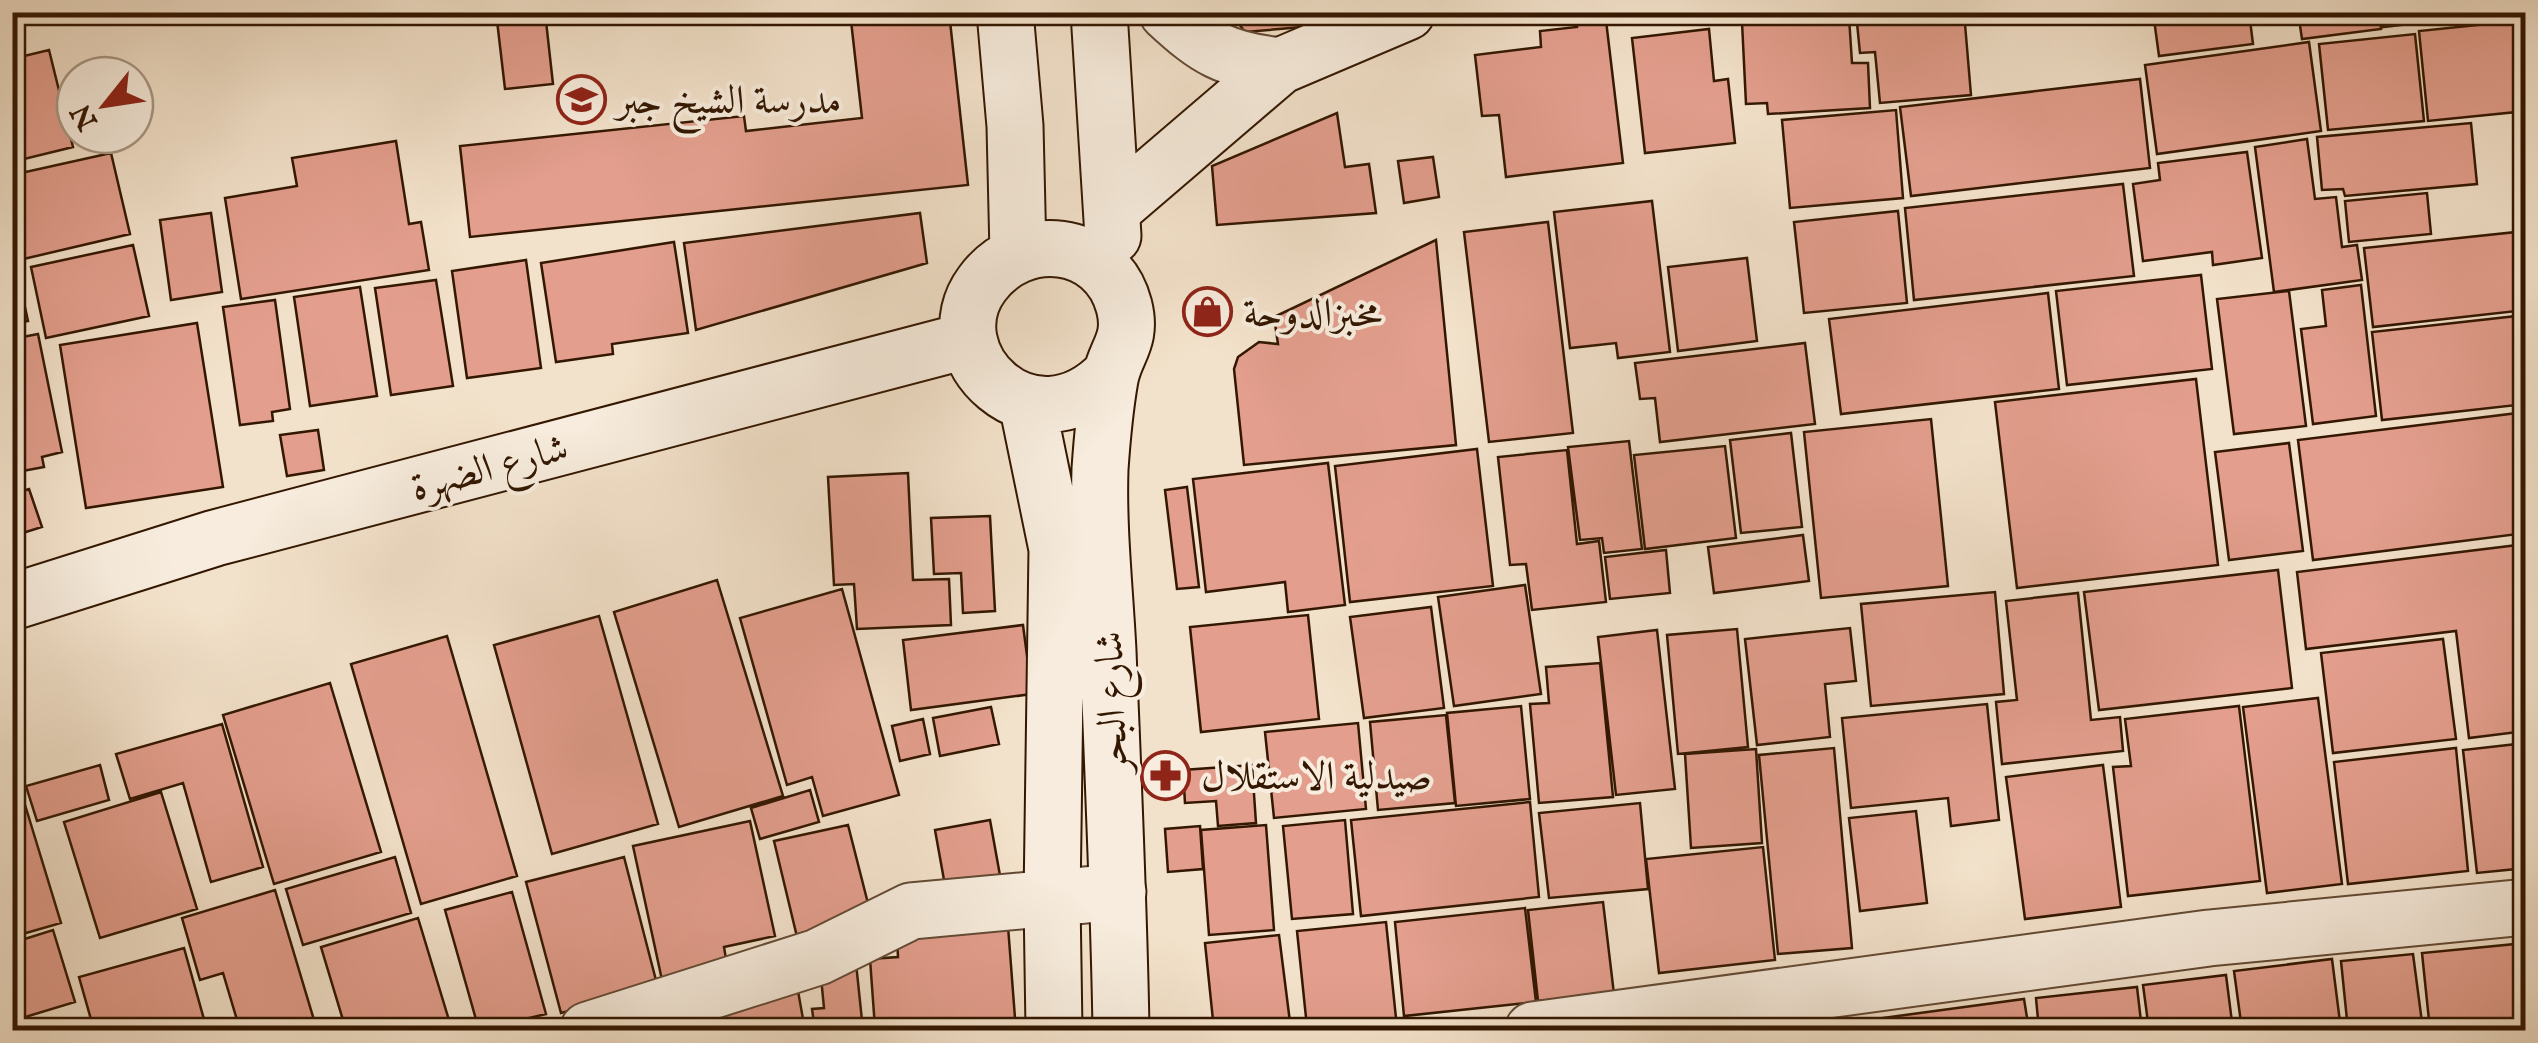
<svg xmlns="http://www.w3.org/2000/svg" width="2538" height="1043" viewBox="0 0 2538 1043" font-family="'IM FELL English',Amiri,serif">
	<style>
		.building { fill: #e39e8d; stroke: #331701; stroke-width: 2.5 }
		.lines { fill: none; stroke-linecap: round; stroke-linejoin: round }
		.street-casing { stroke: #634a34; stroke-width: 59 }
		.secondary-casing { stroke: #331701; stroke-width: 59 }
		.street { stroke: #f7ecdd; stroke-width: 55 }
		.secondary { stroke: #f7ecdd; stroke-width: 55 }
		.labels { text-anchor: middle; stroke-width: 8; stroke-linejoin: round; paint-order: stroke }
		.poi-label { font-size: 40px; fill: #331701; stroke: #f7ecdd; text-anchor: start }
		.street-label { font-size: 40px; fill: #331701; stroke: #f7ecdd }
	</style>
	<rect width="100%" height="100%" fill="#f3e2cb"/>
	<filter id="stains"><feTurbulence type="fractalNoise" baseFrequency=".002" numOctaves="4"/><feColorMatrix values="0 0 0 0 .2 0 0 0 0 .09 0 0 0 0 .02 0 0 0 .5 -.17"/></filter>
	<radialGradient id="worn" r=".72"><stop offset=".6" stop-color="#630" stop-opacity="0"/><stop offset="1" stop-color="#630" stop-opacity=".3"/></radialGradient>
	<path class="building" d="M496 12H545L553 84 505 89Z
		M850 12H949L968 185 470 237 460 146 744 116 746 131 862 118Z
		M1230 12H1324L1326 25 1245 32Z
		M1605 12 1623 163 1506 177 1499 115 1482 116 1475 55 1541 47 1540 31 1577 27 1576 16Z
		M1964 12 1971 95 1880 103 1875 52 1860 53 1856 13Z
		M2153 12H2249L2253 44 2159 56Z
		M2298 12H2379L2381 29 2302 39Z
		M2381 12H2511L2383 27Z
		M1849 17 1852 63H1868L1870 108 1768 114 1767 103 1746 104 1742 22Z
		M2526 20V111L2428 121 2419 31Z
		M1709 29 1714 81 1728 79 1735 143 1645 153 1632 38Z
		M2415 34 2424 121 2328 130 2319 44Z
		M15 39 20 57 49 50 73 147 12 162V40Z
		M2309 42 2321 131 2157 154 2145 65Z
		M2140 79 2150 168 1911 196 1900 107Z
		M1896 110 1903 198 1790 208 1782 120Z
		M1337 113 1345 167 1369 164 1376 213 1217 225 1212 166Z
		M2471 123 2477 184 2345 196 2343 189 2322 190 2317 137Z
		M2307 139 2315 199 2336 197 2342 247 2357 245 2362 280 2274 292 2255 147Z
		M396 141 409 224 421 222 429 270 241 299 225 198 297 186 292 158Z
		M2247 152 2262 258 2213 265 2212 252 2143 261 2133 184 2160 180 2158 163Z
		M111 153 130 234 15 261 28 321 12 324V175Z
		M1433 157 1439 197 1404 203 1398 161Z
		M2123 184 2134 276 1914 300 1905 208Z
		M2427 193 2431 234 2349 242 2345 201Z
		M1652 201 1670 352 1618 358 1616 343 1570 348 1554 212Z
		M1898 211 1907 303 1804 313 1794 222Z
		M211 213 222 292 171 300 160 220Z
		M920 213 927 263 696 330 684 243Z
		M1548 222 1573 433 1489 442 1464 232Z
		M2526 231V310L2373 327 2364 248Z
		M1436 240 1456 445 1244 465 1234 369 1238 357 1259 342 1278 344 1274 317Z
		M674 242 688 333 612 344 613 354 556 362 541 263Z
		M133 245 149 316 46 338 31 267Z
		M1747 258 1757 341 1678 351 1668 267Z
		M526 260 541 368 467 378 452 271Z
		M2201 275 2212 369 2067 385 2056 291Z
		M436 280 453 386 391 395 375 288Z
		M2361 285 2376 416 2313 424 2301 329 2326 326 2322 290Z
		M360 287 377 396 310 406 294 297Z
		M2289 291 2306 426 2234 434 2217 299Z
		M2048 293 2059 389 1841 414 1829 319Z
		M275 300 290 409 272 412 273 421 240 425 223 307Z
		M2526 315V404L2382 420 2372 332Z
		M197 323 223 487 86 508 60 345Z
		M38 334 62 452 42 457 44 467 12 473V339Z
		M1805 343 1815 424 1660 442 1655 398 1640 399 1635 363Z
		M2196 379 2218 565 2017 588 1995 402Z
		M2526 412V533L2313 560 2298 440Z
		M1931 419 1948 586 1821 598 1804 432Z
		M318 430 324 470 287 476 280 435Z
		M1791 433 1802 527 1741 533 1730 440Z
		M1629 441 1642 549 1604 553 1602 538 1580 540 1568 447Z
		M2289 443 2303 551 2229 560 2215 452Z
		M1725 446 1736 538 1645 549 1634 455Z
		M1477 449 1493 586 1350 602 1335 466Z
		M1567 450 1577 544 1599 541 1606 602 1532 610 1526 564 1510 565 1498 457Z
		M1328 463 1345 605 1288 612 1285 582 1206 592 1193 479Z
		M908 473 913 580 949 579 951 625 857 629 854 584 834 585 828 477Z
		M1187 487 1199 587 1177 589 1165 490Z
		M29 489 42 527 13 536 12 494Z
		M990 516 995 611 963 613 961 573 934 574 931 518Z
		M1803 535 1809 581 1714 593 1708 547Z
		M2526 544V731L2469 738 2456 631 2306 649 2297 572Z
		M1666 550 1670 593 1610 599 1605 557Z
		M2278 570 2292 688 2099 710 2084 592Z
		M717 580 783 796 679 827 614 612Z
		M1525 585 1541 694 1454 706 1438 597Z
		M842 589 899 795 823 816 812 777 787 785 740 618Z
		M1995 592 2004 694 1871 706 1861 604Z
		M2078 593 2091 720 2120 717 2123 751 2002 764 1996 702 2017 700 2006 601Z
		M1431 607 1444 708 1364 718 1350 617Z
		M1308 615 1319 719 1201 732 1190 627Z
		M599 616 658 824 552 854 494 645Z
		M1023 625 1032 694 911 710 903 640Z
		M1850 628 1856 681 1825 684 1830 737 1757 745 1745 639Z
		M1737 629 1748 747 1678 754 1667 635Z
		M1657 630 1675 789 1616 795 1598 637Z
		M447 636 517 876 421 904 351 664Z
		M2443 639 2456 739 2333 753 2321 653Z
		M1600 663 1613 797 1539 803 1530 704 1549 703 1546 667Z
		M330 683 381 852 274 884 223 715Z
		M2318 698 2342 884 2267 893 2243 707Z
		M1987 704 1999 820 1951 826 1948 798 1851 808 1842 718Z
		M1521 706 1530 799 1456 806 1447 713Z
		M2239 706 2260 881 2128 896 2113 767 2131 766 2125 719Z
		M991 707 999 744 940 756 933 718Z
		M1446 715 1455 803 1378 810 1370 722Z
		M923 719 930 754 900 761 892 726Z
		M1358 723 1366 809 1274 818 1265 732Z
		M222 724 263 867 211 882 183 783 130 799 116 754Z
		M2526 743V868L2477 873 2463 750Z
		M1834 748 1852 948 1778 954 1759 755Z
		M2456 748 2468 871 2348 884 2334 762Z
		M1756 749 1762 843 1691 848 1685 754Z
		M100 765 109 800 37 821 26 786Z
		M1252 765 1256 823 1218 826 1216 801 1185 803 1183 770Z
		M2103 765 2121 907 2025 919 2006 777Z
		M810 790 819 822 760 839 751 808Z
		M161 792 197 909 100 938 64 822Z
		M22 795 61 923 12 937V798Z
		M1530 802 1539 897 1361 916 1351 820Z
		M1640 803 1648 889 1549 898 1539 813Z
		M1916 811 1927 903 1860 911 1849 818Z
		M990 820 1001 881 946 891 935 830Z
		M1345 820 1353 914 1292 919 1283 826Z
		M750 821 775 936 724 947 727 965 662 980 633 846Z
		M848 825 873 923 798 941 774 841Z
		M1266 825 1274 930 1209 935 1201 830Z
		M1200 826 1203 869 1168 872 1165 829Z
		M1763 847 1775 960 1659 973 1646 859Z
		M395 857 411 913 303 945 286 889Z
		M624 857 658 988 561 1013 526 882Z
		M275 890 317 1030H240L223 973 200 980 182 918Z
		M512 892 546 1014 479 1030 445 910Z
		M1603 902 1614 994 1538 1001 1528 910Z
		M1525 908 1536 1002 1404 1016 1395 922Z
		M1007 913 1015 1018 875 1028 870 959 898 957 896 921Z
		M418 918 452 1030H346L321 947Z
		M1386 922 1396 1018 1307 1027 1297 931Z
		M53 930 75 1002 12 1021V943Z
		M1279 935 1291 1030H1214L1205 943Z
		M2526 943V1030H2430L2422 953Z
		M184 948 207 1030H94L79 977Z
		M2413 954 2423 1030H2348L2341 961Z
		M2332 959 2341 1030H2242L2234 971Z
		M856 963 863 1030H815L812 1009 824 1008 820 967Z
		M2226 975 2233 1030H2149L2143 985Z
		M2137 987 2142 1030H2039L2036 998Z
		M798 991 805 1030H717L712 1007Z
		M2024 999 2029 1030H1869L1868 1020Z
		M64 1019 67 1030H26Z
		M1865 1025 1866 1030H1827Z"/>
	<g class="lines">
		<defs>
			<path id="street" d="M1167 12C1208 50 1224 59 1280 66
				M588 1030 818 957 911 911 1118 892
				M1533 1030 2209 938 2526 907"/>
			<path id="secondary" d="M1005 12 1015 126 1018 253
				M1099 12 1113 236
				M1113 209 1280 66 1407 12
				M1111 374C1031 456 930 354 982 284 1021 230 1106 238 1124 306 1133 341 1115 351 1110 379 1105 408 1102 440 1100 469 1098 529 1105 591 1108 651 1113 778 1119 904 1121 1030
				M1027 403 1057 549 1052 899 1054 1030
				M12 602 215 538 969 340"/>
		</defs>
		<use href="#street" class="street-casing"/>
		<use href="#secondary" class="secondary-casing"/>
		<use href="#street" class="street"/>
		<use href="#secondary" class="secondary"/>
	</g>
	<defs>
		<symbol id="school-ring" viewBox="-11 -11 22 22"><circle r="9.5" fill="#f7ecdd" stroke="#8f2418" stroke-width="1.5"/><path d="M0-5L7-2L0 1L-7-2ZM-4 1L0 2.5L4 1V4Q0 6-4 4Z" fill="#8f2418"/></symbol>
		<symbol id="shop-ring" viewBox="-11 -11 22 22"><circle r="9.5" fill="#f7ecdd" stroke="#8f2418" stroke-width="1.5"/><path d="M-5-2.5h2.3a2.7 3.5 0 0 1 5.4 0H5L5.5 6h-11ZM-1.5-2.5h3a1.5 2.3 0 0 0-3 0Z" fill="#8f2418"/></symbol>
		<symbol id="pharmacy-ring" viewBox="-11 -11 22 22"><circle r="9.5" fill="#f7ecdd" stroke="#8f2418" stroke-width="1.5"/><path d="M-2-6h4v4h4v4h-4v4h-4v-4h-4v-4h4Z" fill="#8f2418"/></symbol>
	</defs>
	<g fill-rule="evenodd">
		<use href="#school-ring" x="554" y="72" width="55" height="55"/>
		<use href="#shop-ring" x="1180" y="284" width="55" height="55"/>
		<use href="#pharmacy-ring" x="1138" y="748" width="55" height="55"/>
	</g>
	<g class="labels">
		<g class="poi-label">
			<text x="616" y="113">مدرسة الشيخ جبر</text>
			<text x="1243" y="326">مخبزالدوحة</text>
			<text x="1201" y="789">صيدلية الاستقلال</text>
		</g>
		<g class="street-label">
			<text transform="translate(489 466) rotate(-15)" y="14">شارع الضهرة</text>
			<text transform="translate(1110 702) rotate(-92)" y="14">شارع البحر</text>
		</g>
	</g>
	<rect width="2538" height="1043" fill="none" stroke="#f3e2cb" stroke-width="50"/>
	<rect x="15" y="15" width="2508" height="1013" fill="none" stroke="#331701" stroke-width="5"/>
	<rect x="25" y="25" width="2488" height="993" fill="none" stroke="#331701" stroke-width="2.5"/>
	<g transform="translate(105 105) rotate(240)"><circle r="48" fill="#f7ecdd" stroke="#a99785" stroke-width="2.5"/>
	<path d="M0-8L18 38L0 25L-18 38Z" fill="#8f2418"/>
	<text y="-15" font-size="28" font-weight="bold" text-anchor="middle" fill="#331701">N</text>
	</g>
	<rect width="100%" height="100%" filter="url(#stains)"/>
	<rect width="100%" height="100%" fill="url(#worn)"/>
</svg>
